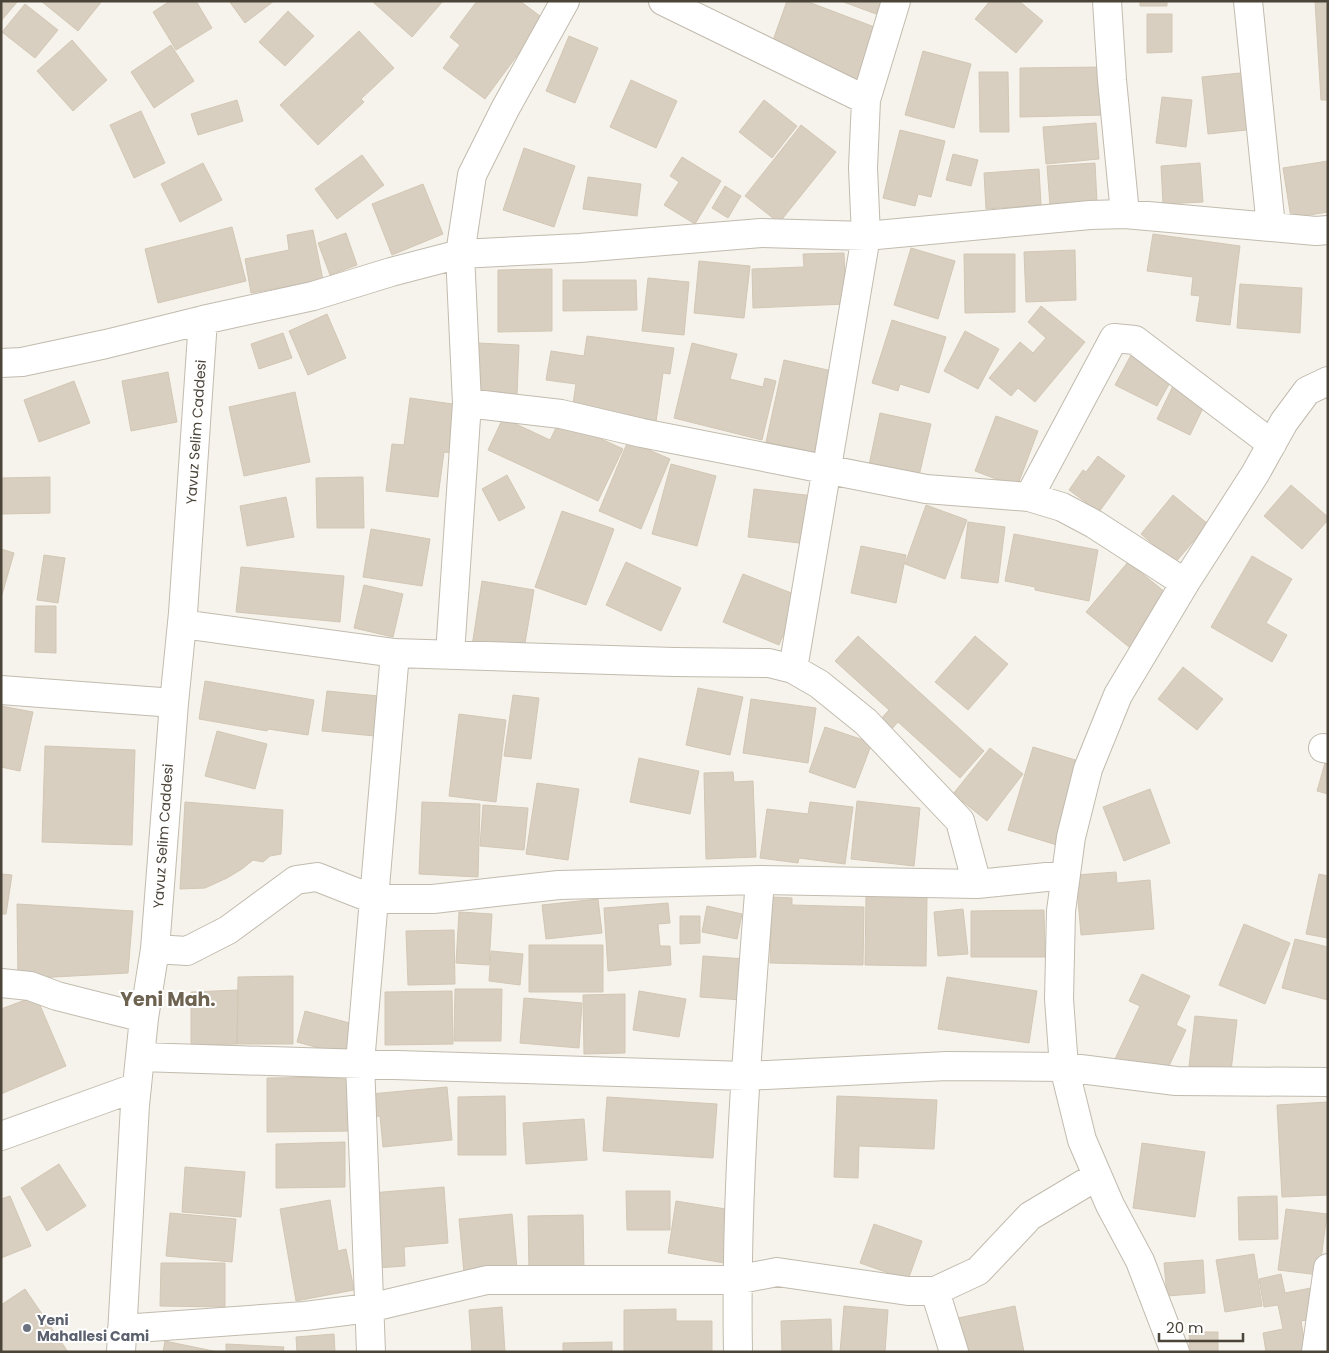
<svg xmlns="http://www.w3.org/2000/svg" width="1329" height="1353" viewBox="0 0 1329 1353" font-family="Poppins,sans-serif">
	<style>
		.building { fill: #d8cfc1; stroke: #d3c7b4 }
		.lines { fill: none; stroke-linecap: round; stroke-linejoin: round }
		.minor-casing { stroke: #c2bbae; stroke-width: 30 }
		.minor { stroke: #fff; stroke-width: 28 }
		.worship-dot { fill: #6b7280; stroke: #fff; stroke-width: 2 }
		.labels { text-anchor: middle; stroke-width: 4; stroke-linejoin: round; paint-order: stroke }
		.street-label { font-size: 14px; fill: #4b4439; stroke: #fff }
		.worship-label { font-size: 14px; font-weight: bold; fill: #5b616d; stroke: #fff; text-anchor: start }
		.district-label { font-size: 19px; font-weight: bold; fill: #6e6250; stroke: #fff }
	</style>
	<rect width="100%" height="100%" fill="#f6f3ec"/>
	<path class="building" d="M1 1H18L1 21Z
		M41 1H102L78 31Z
		M170 1H196L212 28 176 50 153 12Z
		M229 1H274L245 23Z
		M374 1H443L412 37 373 2Z
		M477 1H520L544 19 485 99 443 68 460 45 450 37Z
		M787 1H806L877 28 857 79 771 46Z
		M841 1H881L876 14Z
		M990 1H1019L1043 21 1016 53 975 19Z
		M1140 1H1167V6H1140Z
		M1315 1H1328V100H1321Z
		M25 4 58 30 35 58 2 32Z
		M288 11 314 36 285 66 259 42Z
		M1147 14H1172V52L1147 53Z
		M359 31 394 68 361 99 364 102 318 145 280 105Z
		M569 36 598 48 575 103 546 91Z
		M72 40 107 80 73 111 37 71Z
		M171 45 194 81 154 108 131 72Z
		M923 51 971 64 954 128 905 115Z
		M1104 67 1105 115 1020 117V68Z
		M979 72H1008L1009 132H980Z
		M1250 72 1256 129 1208 134 1202 77Z
		M631 80 677 101 656 148 610 127Z
		M1162 97 1192 100 1186 147 1156 143Z
		M237 100 243 121 198 135 191 114Z
		M764 100 797 126 772 158 739 132Z
		M141 111 165 163 134 178 110 125Z
		M1096 123 1099 159 1046 164 1043 127Z
		M801 125 836 152 779 223 745 196Z
		M900 130 945 141 931 197 918 194 915 206 883 198Z
		M524 148 575 166 554 227 503 210Z
		M953 154 978 160 971 186 946 180Z
		M362 155 384 185 337 219 315 189Z
		M682 157 721 181 695 224 664 205 679 182 670 176Z
		M1328 161V212L1291 218 1283 168Z
		M203 163 222 200 180 222 161 184Z
		M1095 163 1097 202 1050 205 1047 166Z
		M1200 163 1203 202 1163 204 1161 166Z
		M1039 169 1041 205 986 209 984 173Z
		M588 177 641 184 637 216 583 209Z
		M423 184 443 234 392 255 372 204Z
		M725 186 741 196 728 218 712 208Z
		M232 227 246 281 158 303 145 249Z
		M313 230 323 280 251 293 245 259 289 250 287 235Z
		M346 233 357 265 330 275 318 243Z
		M1153 234 1240 246 1230 325 1196 321 1200 296 1191 295 1193 277 1147 271Z
		M911 248 955 261 938 319 894 305Z
		M1075 250 1076 300 1026 302 1024 252Z
		M844 253 846 304 753 308 752 269 804 267 803 254Z
		M964 254H1015V312L965 313Z
		M699 261 750 266 744 318 694 313Z
		M552 269V331L498 332V270Z
		M648 278 689 282 684 335 642 331Z
		M563 280H636L637 310 563 311Z
		M1240 284 1302 288 1300 333 1237 328Z
		M1041 306 1085 342 1035 402 1018 388 1011 396 989 378 1020 342 1033 353 1046 338 1028 322Z
		M327 314 346 358 308 375 289 331Z
		M892 320 946 337 929 393 900 384 898 391 872 383Z
		M965 331 999 349 978 389 944 371Z
		M283 333 292 358 259 369 251 344Z
		M587 336 674 348 670 374 663 373 656 422 572 410 576 384 546 380 551 351 584 356Z
		M478 343 519 345 517 395 475 393Z
		M692 343 737 354 730 379 763 387 765 378 776 381 762 440 674 418Z
		M1131 355 1173 377 1157 406 1115 385Z
		M784 360 832 371 814 453 766 442Z
		M168 372 177 422 131 431 122 381Z
		M74 381 90 423 39 442 24 400Z
		M1173 386 1206 402 1190 435 1157 419Z
		M295 392 310 462 244 476 229 407Z
		M410 398 460 405 453 453 444 452 438 497 386 491 392 444 404 445Z
		M880 413 931 424 919 476 869 465Z
		M996 416 1038 431 1017 487 975 471Z
		M503 418 550 440 560 420 623 449 598 501 488 450Z
		M628 441 670 459 641 529 599 511Z
		M1098 456 1125 476 1099 512 1069 490 1083 470 1086 472Z
		M671 464 716 476 697 546 652 534Z
		M507 475 525 508 499 521 482 489Z
		M50 477V513L1 514V478Z
		M363 477 364 528H317L316 478Z
		M1291 485 1328 517V520L1302 549 1264 516Z
		M754 489 814 496 808 544 748 537Z
		M1173 495 1208 524 1175 563 1141 534Z
		M286 497 294 537 247 546 240 506Z
		M926 505 967 520 945 579 905 564Z
		M562 511 614 529 586 605 535 587Z
		M968 522 1005 527 998 583 961 578Z
		M371 529 430 539 422 586 363 577Z
		M1014 534 1098 550 1089 601 1035 590V587L1005 581Z
		M861 546 906 555 896 603 851 593Z
		M1 549 14 553 1 598Z
		M44 555 65 558 58 603 37 600Z
		M1252 556 1292 579 1266 623 1287 635 1272 662 1211 627Z
		M626 562 681 588 661 631 606 605Z
		M1128 562 1171 597 1129 647 1086 612Z
		M241 567 344 576 340 622 236 612Z
		M743 574 799 596 779 645 723 622Z
		M482 581 534 590 523 655 472 646Z
		M364 585 403 594 393 637 354 628Z
		M36 606H56V653L35 652Z
		M858 636 984 751 960 778 898 722 890 731 879 721 889 710 835 661Z
		M975 636 1008 664 968 710 935 682Z
		M1183 667 1223 699 1197 730 1158 699Z
		M205 681 314 700 308 735 268 729 267 731 199 719Z
		M698 688 743 697 730 755 686 745Z
		M327 691 379 696 375 736 322 731Z
		M513 695 539 698 531 759 504 756Z
		M751 699 816 708 808 763 743 753Z
		M1 706 33 712 20 771 1 767Z
		M459 714 506 720 496 802 449 796Z
		M825 727 872 743 855 788 809 772Z
		M217 731 267 744 255 789 205 776Z
		M45 746 135 750 132 845 42 842Z
		M1033 747 1085 763 1060 846 1008 830Z
		M990 748 1023 774 987 821 953 794Z
		M1327 756 1328 757V794L1317 791Z
		M639 758 699 771 690 814 630 802Z
		M733 772 734 782 753 781 756 857 706 859 704 773Z
		M537 783 579 789 568 860 526 854Z
		M1150 789 1170 843 1124 861 1103 807Z
		M857 801 920 808 914 866 851 859Z
		M185 802 283 810 281 854 270 856 263 862 253 860 242 869 227 878 205 888 180 889Z
		M422 802 480 804 478 877 419 874Z
		M810 802 853 807 845 864 799 858 798 863 760 858 767 809 808 814Z
		M483 805 528 808 524 850 480 846Z
		M1116 872 1117 883 1150 880 1154 929 1081 935 1076 875Z
		M1 874 12 875 6 914H1Z
		M1319 874 1328 876V938L1306 934Z
		M866 896H927L926 966 865 965Z
		M772 897 792 898V905L864 907 863 965 770 963Z
		M598 899 602 933 546 939 542 905Z
		M668 903 670 923 658 924 660 946H670L671 965 608 971 604 908Z
		M17 904 133 911 128 973 18 979Z
		M707 906 742 914 737 939 702 932Z
		M963 909 968 954 938 956 934 912Z
		M1044 910 1045 957H971V911Z
		M459 912 492 914 489 965 456 963Z
		M680 916H700V943L680 944Z
		M1244 924 1290 943 1265 1004 1219 985Z
		M454 930 455 984 408 985 406 931Z
		M1295 939 1328 947V1000L1282 988Z
		M529 945H603V992H529Z
		M491 951 523 954 520 985 489 981Z
		M703 956 745 959 742 1000 700 997Z
		M1142 974 1190 996 1176 1025 1186 1030 1168 1068 1154 1062 1148 1074 1115 1059 1140 1006 1129 1001Z
		M293 976V1044H237L238 977Z
		M947 977 1037 991 1029 1043 938 1029Z
		M455 989H502L501 1041H454Z
		M238 990 237 1044 191 1045V992Z
		M452 991 453 1044 385 1045V992Z
		M639 991 686 999 679 1037 633 1030Z
		M625 994V1053L584 1054 583 995Z
		M36 996 66 1066 1 1094V1009Z
		M524 998 582 1003 579 1048 520 1043Z
		M305 1011 357 1025 348 1056 297 1042Z
		M1195 1016 1237 1020 1231 1071 1189 1066Z
		M354 1077V1131L267 1132V1078Z
		M447 1087 452 1140 383 1147 380 1116 372 1117 370 1094Z
		M505 1096 506 1155H458V1097Z
		M837 1096 937 1100 934 1149 859 1146 858 1178 834 1177Z
		M607 1097 717 1104 713 1158 603 1151Z
		M1328 1102V1195L1282 1197 1277 1105Z
		M584 1119 587 1160 526 1164 523 1123Z
		M345 1142V1187L276 1188V1144Z
		M1142 1143 1205 1152 1195 1217 1133 1208Z
		M59 1164 86 1206 47 1231 21 1188Z
		M185 1167 245 1172 241 1217 182 1212Z
		M444 1187 448 1243 404 1247 405 1266 377 1268 371 1193Z
		M626 1191H670V1230H627Z
		M10 1196 31 1246 1 1258V1199Z
		M1277 1196 1278 1239 1239 1240 1238 1197Z
		M330 1200 338 1251 346 1249 354 1290 296 1301 280 1209Z
		M676 1201 732 1210 724 1263 668 1253Z
		M1286 1209 1327 1214 1319 1275 1278 1270Z
		M170 1213 236 1219 232 1262 166 1256Z
		M512 1214 517 1268 464 1273 459 1219Z
		M583 1215 584 1269 529 1270 528 1216Z
		M874 1224 922 1241 908 1280 860 1263Z
		M1254 1254 1262 1306 1225 1312 1216 1260Z
		M1203 1260 1205 1293 1167 1296 1164 1263Z
		M161 1263H225V1307L160 1306Z
		M1281 1274 1285 1293 1311 1288 1317 1318 1301 1321 1306 1352H1266L1263 1333 1283 1329 1278 1305 1264 1307 1259 1279Z
		M25 1289 68 1352H1V1305Z
		M844 1306 888 1310 885 1352H840Z
		M1015 1306 1024 1352H964L958 1318Z
		M502 1307 505 1352H472L469 1310Z
		M676 1309V1321H712V1352H624V1310Z
		M831 1319 832 1352H782L781 1321Z
		M1189 1332H1218V1352H1190Z
		M334 1334 335 1352H297L296 1337Z
		M165 1341 218 1352H163Z
		M612 1342V1352H563V1343Z
		M226 1344 284 1347 283 1352H226Z"/>
	<g class="lines">
		<defs>
			<path id="minor" d="M663 1 866 100
				M1107 1 1112 80 1125 214
				M1248 1 1271 227
				M1 363 22 362 106 344 203 320 313 296 391 272 460 254 580 248 761 233 866 236 1090 215 1125 214 1316 231 1328 230
				M467 403 561 414 642 433 926 489 1029 497 1062 507 1094 524 1185 583
				M1029 497 1114 338 1135 340 1272 444
				M182 624 395 653 674 662 769 663 793 669 819 684 866 722 960 821 977 884
				M450 654 467 403 460 254 472 175 505 109 565 1
				M793 669 866 236 863 168 866 100 896 1
				M1 690 174 703
				M1323 748 1328 749
				M155 949 187 951 228 930 296 880 317 877 373 899H433L559 885 760 880 977 884 1066 875
				M1 983 30 986 57 996 144 1018
				M140 1057 745 1076 947 1066 1064 1067 1176 1081 1328 1082
				M1 1136 137 1087
				M935 1291 954 1352
				M122 1329 305 1316 369 1308 487 1280H736L777 1272 908 1291H935L978 1271 1030 1216 1097 1176
				M121 1352 135 1105 144 1018 155 949 174 703 183 613 203 320
				M371 1352 360 1063 395 653
				M738 1352C735 1194 748 1037 760 880
				M1175 1352 1140 1261 1110 1205 1082 1140 1064 1067 1059 999 1061 911 1071 837 1088 769 1118 695 1185 583 1255 474 1284 422 1307 391 1328 381
				M1316 1352 1328 1268"/>
		</defs>
		<use href="#minor" class="minor-casing"/>
		<use href="#minor" class="minor"/>
	</g>
	<circle class="worship-dot" cx="27" cy="1328" r="5"/>
	<g class="labels">
		<g class="street-label">
			<text transform="translate(196 432) rotate(-86)" y="5">Yavuz Selim Caddesi</text>
			<text transform="translate(163 836) rotate(-86)" y="5">Yavuz Selim Caddesi</text>
		</g>
		<g class="worship-label">
			<text x="37" y="1325">Yeni<tspan x="37" dy="16">Mahallesi Cami</tspan></text>
		</g>
		<g class="district-label">
			<text x="168" y="1006">Yeni Mah.</text>
		</g>
	</g>
	<rect width="1329" height="1353" fill="none" stroke="#4b4439" stroke-width="5"/>
	<path d="M1159 1333v8h84v-8" fill="none" stroke="#4b4439" stroke-width="2.5"/>
	<text x="1166" y="1333" font-size="15" fill="#4b4439" stroke="#ffffff" stroke-width="4" paint-order="stroke">20 m</text>
</svg>
